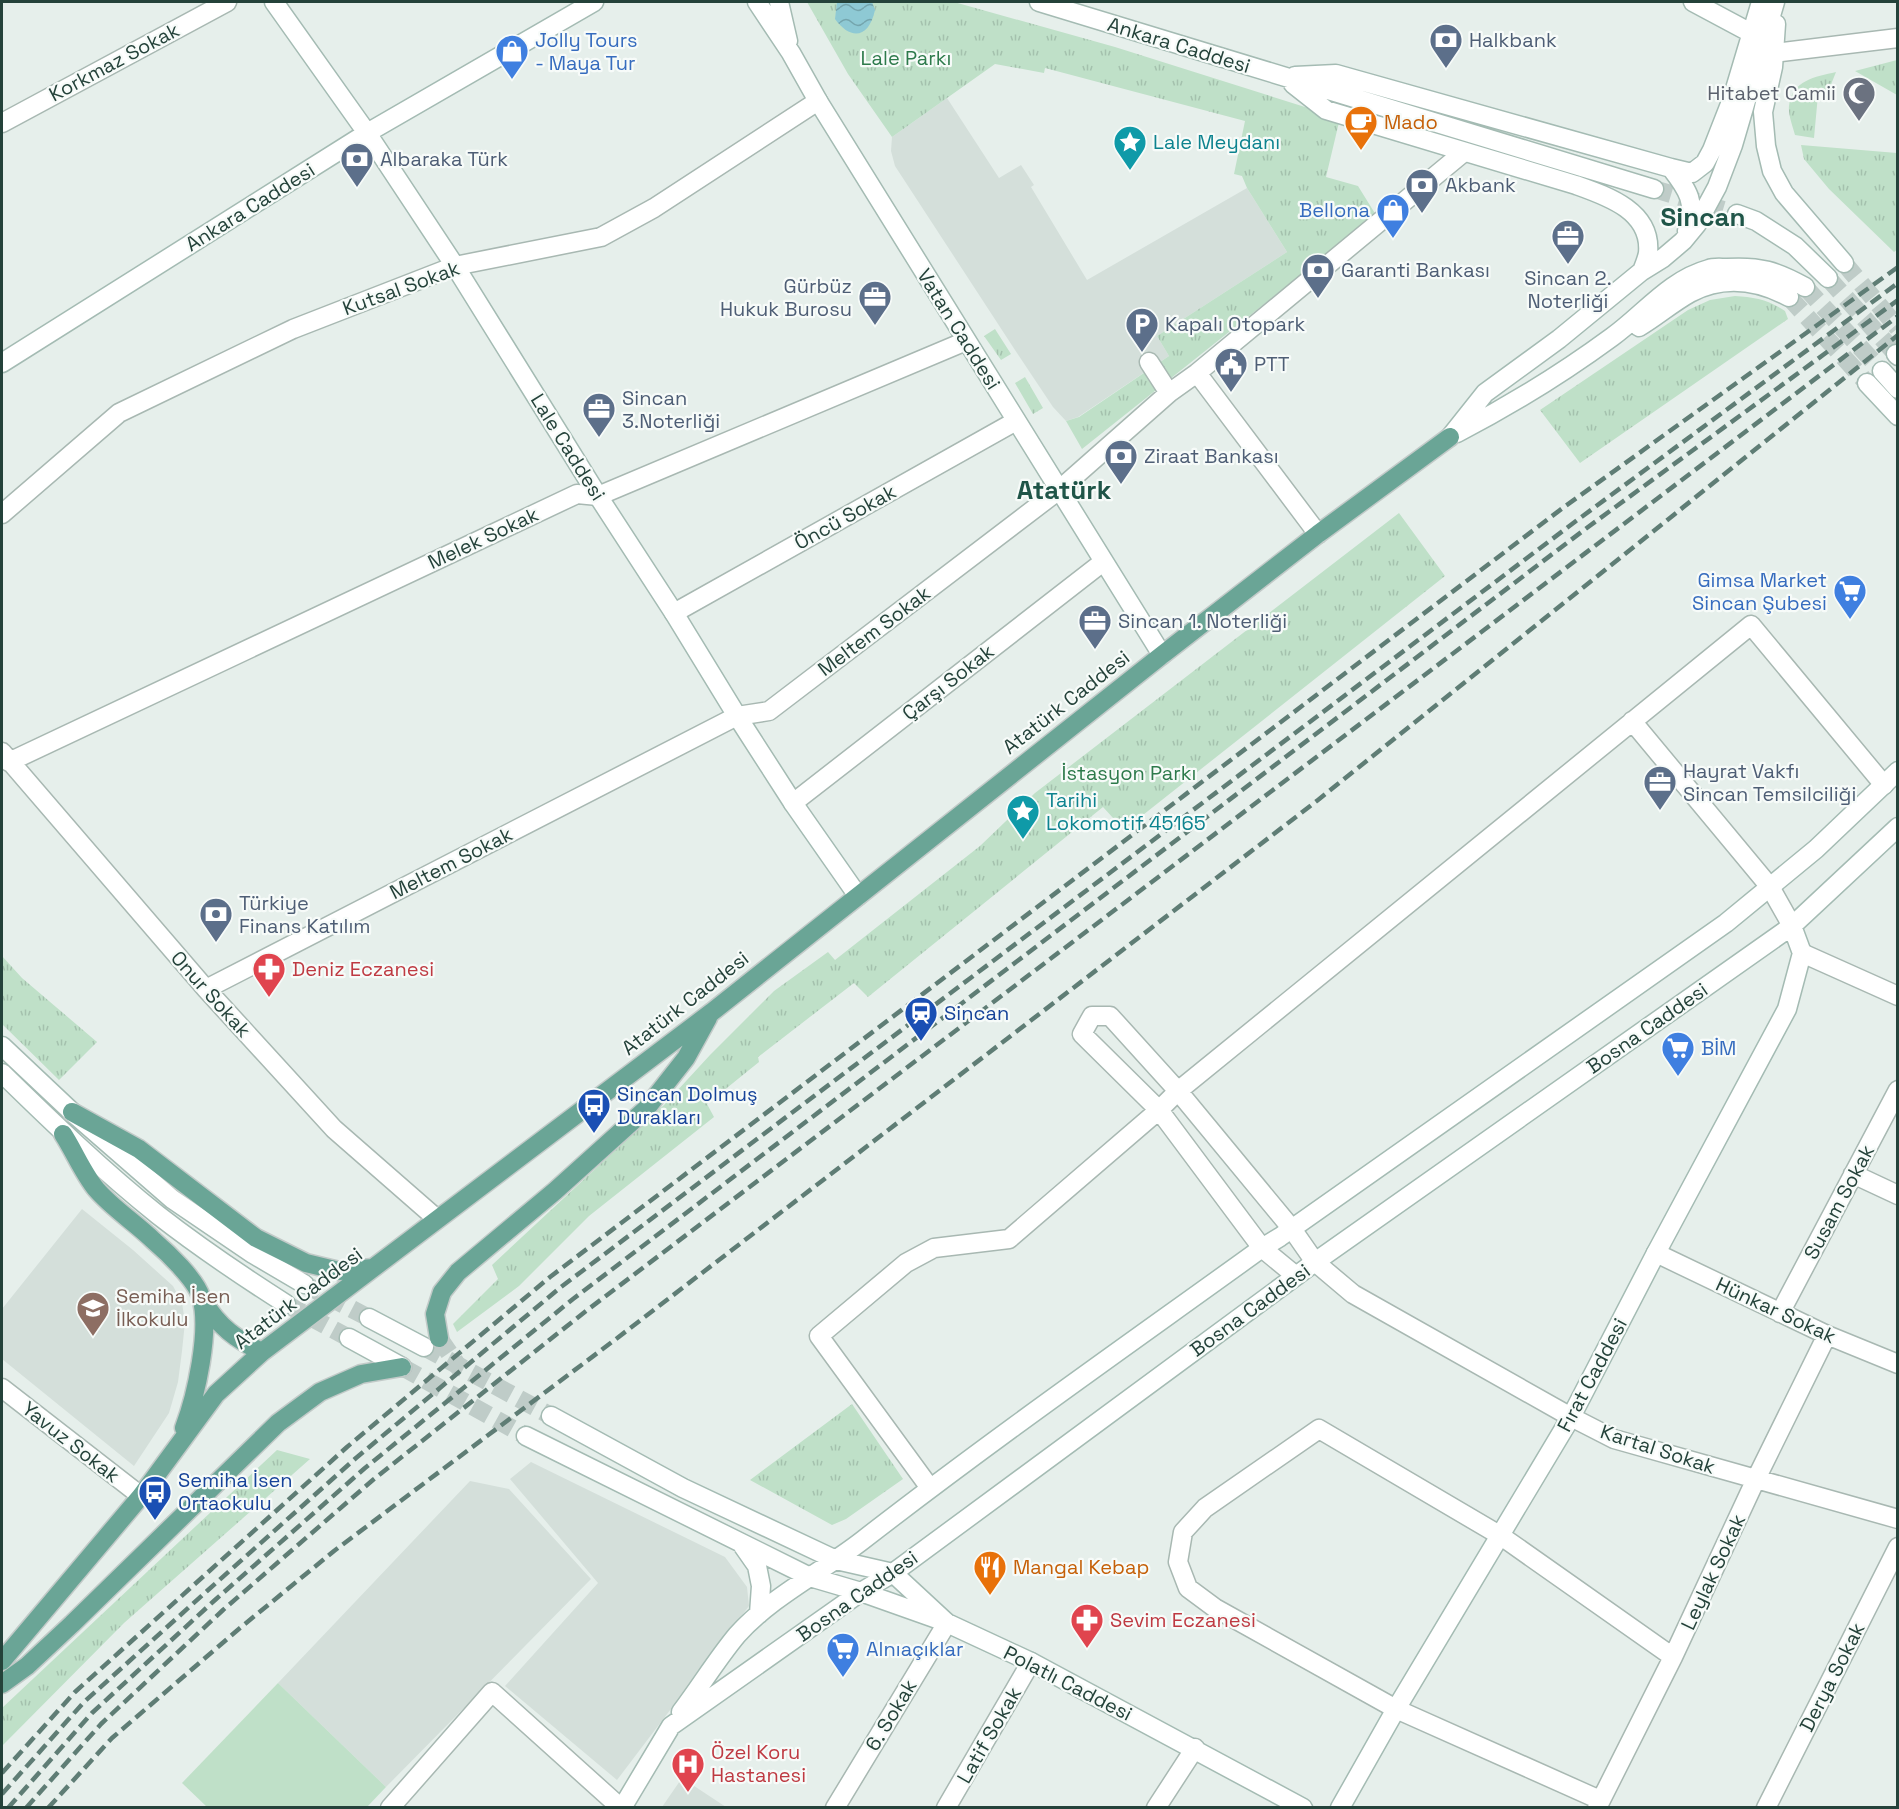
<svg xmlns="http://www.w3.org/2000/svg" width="1899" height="1809" viewBox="0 0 1899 1809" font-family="'Space Grotesk',sans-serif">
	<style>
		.built { fill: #d4dfda }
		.grass { fill: url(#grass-tufts) }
		.pitch { fill: #bfe0c8 }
		.water { fill: url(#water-waves) }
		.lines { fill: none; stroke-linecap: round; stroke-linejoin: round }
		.secondary-tunnel { stroke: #bfccc8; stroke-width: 18; stroke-dasharray: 18 9; stroke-linecap: butt }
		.primary-tunnel { stroke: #bfccc8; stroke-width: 18; stroke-dasharray: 18 9; stroke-linecap: butt }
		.street-casing { stroke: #a8b8b2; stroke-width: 21 }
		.secondary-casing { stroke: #a4bbb3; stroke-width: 21 }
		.primary-casing { stroke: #c2cac8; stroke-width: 21 }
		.street { stroke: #fff; stroke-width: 18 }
		.secondary { stroke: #fff; stroke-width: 18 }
		.primary { stroke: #6aa596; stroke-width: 18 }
		.rail { stroke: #5f7d75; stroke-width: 4.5; stroke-dasharray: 12 6; stroke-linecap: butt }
		.labels { text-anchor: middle; stroke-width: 4.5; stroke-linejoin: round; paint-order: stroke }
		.shop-label { font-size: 20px; fill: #366cbe; stroke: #f7fbf9; text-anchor: start }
		.service-label { font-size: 20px; fill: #4e5e75; stroke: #f7fbf9; text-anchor: start }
		.street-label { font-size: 20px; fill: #24423a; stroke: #f7fbf9 }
		.park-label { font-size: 20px; fill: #2d7a4b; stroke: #f7fbf9 }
		.worship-label { font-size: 20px; fill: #5b616d; stroke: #f7fbf9; text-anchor: end }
		.food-label { font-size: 20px; fill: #c56008; stroke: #f7fbf9; text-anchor: start }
		.culture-label { font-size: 20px; fill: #0d838f; stroke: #f7fbf9; text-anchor: start }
		.health-label { font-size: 20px; fill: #be3a42; stroke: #f7fbf9; text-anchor: start }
		.transit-label { font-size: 20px; fill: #164399; stroke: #f7fbf9; text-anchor: start }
		.education-label { font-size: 20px; fill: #785e54; stroke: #f7fbf9; text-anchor: start }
		.district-label { font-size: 26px; font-weight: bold; fill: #1f5548; stroke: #f7fbf9 }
	</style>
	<defs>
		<pattern id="grass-tufts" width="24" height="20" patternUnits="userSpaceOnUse" patternTransform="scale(1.5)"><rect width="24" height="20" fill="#bfe0c8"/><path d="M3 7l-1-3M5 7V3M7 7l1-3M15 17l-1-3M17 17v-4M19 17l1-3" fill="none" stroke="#a4c1ad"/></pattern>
		<pattern id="water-waves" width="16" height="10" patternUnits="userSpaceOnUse" patternTransform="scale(1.5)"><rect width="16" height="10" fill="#8ec9d4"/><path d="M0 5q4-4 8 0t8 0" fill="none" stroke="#74a5ad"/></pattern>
	</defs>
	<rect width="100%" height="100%" fill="#e6efeb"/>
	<path class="built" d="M947 98 999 178 1021 165 1034 185 1031 187 1087 280 1247 188 1287 252 1157 336 1169 356 1078 417 1066 421 1053 407 1015 350 895 166 891 151 892 137Z
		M82 1209 133 1250 173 1286 182 1303 185 1322 182 1351 178 1382 169 1413 134 1466 2 1359V1309Z
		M531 1462 725 1557 747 1587 749 1606 617 1780 505 1686 598 1583 510 1479Z
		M470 1481 509 1489 591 1579 386 1787 278 1683Z
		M682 1778 726 1807H662Z"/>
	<path class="grass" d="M807 2H954L1115 47 1340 118 1326 177 1358 186 1376 215 1082 449 1066 421 1079 417 1169 356 1157 336 1287 252 1247 188 1242 176 1234 174 1245 121 1045 68 1044 73 995 64 892 137 848 74Z
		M1897 60V95L1855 71Z
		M1836 72 1828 92 1818 95 1814 138 1795 135C1793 127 1788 115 1789 106 1792 80 1815 77 1836 72Z
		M1801 145 1897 153 1898 249 1894 252 1829 189 1804 159Z
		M1735 296C1754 297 1769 300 1785 311L1788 319 1580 463 1540 410 1688 310 1710 300Z
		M995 329 1011 354 1001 360 984 336Z
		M1025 377 1043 408 1033 414 1015 383Z
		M1399 513 1445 576 1124 830 1103 807 868 997 854 983 758 1057 759 1062 707 1104 714 1117 589 1216 519 1286 457 1332 453 1324 498 1279 492 1265 664 1105 710 1055 774 991 828 952 835 960 980 846 1035 793Z
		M2 956 22 978 97 1042 59 1080 2 1024Z
		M852 1404 903 1479 846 1519 832 1525 750 1480Z
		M277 1450 310 1459 124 1623 2 1746V1708Z"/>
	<path class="pitch" d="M278 1683 386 1787 367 1807H207L182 1783Z"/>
	<path class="water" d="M837 2H872L875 10C869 38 851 41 835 19Z"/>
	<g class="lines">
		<path class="secondary-tunnel" d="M1654 189 1737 214
			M1844 263 1898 328
			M1828 278 1896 354
			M1805 287 1882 371
			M1789 297 1867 383
			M304 1284 369 1318
			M286 1304 349 1338
			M424 1347 551 1416
			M402 1367 526 1436"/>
		<path class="primary-tunnel" d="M439 1338 460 1369"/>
		<defs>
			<path id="street" d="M1774 53 1898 38
				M2 123 227 2
				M1149 362 1169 393
				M1197 373 1318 534
				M2 514 119 413 293 329 455 266 601 237 654 208 818 101
				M674 613 1016 421
				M1632 721 1770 887 1792 926
				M2 752 206 989 334 1129 437 1219
				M9 762 577 494 598 496 966 341
				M793 803 1103 562
				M1802 953 1898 996
				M206 989 737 716 769 711 1059 490 1169 393 1197 373 1464 152
				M1853 1174 1898 1195
				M1656 1253 1827 1335 1898 1364
				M1296 1276 1262 1248 1159 1110 1082 1034 1092 1016H1110L1178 1091 1292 1229 1315 1262 1353 1294 1571 1417 1614 1439 1898 1519
				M1780 1313 1898 1090
				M2 1388 141 1496
				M930 1488 819 1336 906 1263 934 1248 1009 1239 1159 1110 1178 1091 1751 625 1884 785
				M1600 1800 1396 1709 1215 1608 1188 1588 1178 1562 1183 1532 1205 1508 1319 1429 1501 1536 1673 1657
				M390 1808 492 1692 621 1808
				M835 1808 947 1623
				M946 1808 1031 1662
				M1156 1808 1195 1748
				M1597 1808 1673 1657 1756 1479 1827 1335
				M1766 1808 1898 1547"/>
			<path id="secondary" d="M274 2 367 133 455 266 598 496 674 613 737 716 793 803 858 896
				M757 2 791 53 818 101 1162 655
				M779 2 788 41
				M1039 2 1654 189
				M1693 2 1751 33
				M1776 24 1773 67 1763 112 1766 146 1772 171 1784 193 1844 263
				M1295 76 1336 74 1671 168C1688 190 1697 203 1687 231
				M1293 84 1326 110 1576 185C1607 196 1652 211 1648 253 1647 259 1644 266 1642 271
				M1671 168 1692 173 1705 163 1712 150 1732 99 1761 2
				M1737 214 1756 221 1795 246 1828 278
				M1639 327C1656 317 1672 303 1690 293 1722 276 1757 280 1789 297
				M1896 354 1898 356
				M2 363 367 133 594 2
				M1882 371 1898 389
				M1867 383 1898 416
				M1457 433C1511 405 1563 373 1612 337 1644 314 1669 280 1709 269 1714 267 1721 268 1727 268 1760 266 1776 271 1805 287
				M1450 437 1485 393 1559 339 1642 271 1663 258 1683 241 1697 224 1717 187 1733 145 1775 2
				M2 1046 72 1112 172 1199 253 1254 304 1284
				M2 1073C52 1122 103 1171 158 1215 199 1247 242 1276 286 1304
				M369 1318 424 1347
				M349 1338 402 1367
				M551 1416 683 1488 836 1560 893 1573 947 1623 1031 1662 1303 1808
				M526 1436 810 1577 861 1592 940 1620
				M743 1546 757 1566 761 1586 759 1614
				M681 1712C700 1687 717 1659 737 1635 772 1596 822 1572 863 1540 993 1439 1129 1344 1262 1248L1280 1237 1726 923 1816 849 1898 771
				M622 1808 671 1726 861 1592 893 1573 1315 1262 1792 926 1898 827
				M1340 1808 1396 1709 1571 1417 1656 1253 1787 1009 1802 953 1792 926"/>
			<path id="primary" d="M72 1112 139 1149 256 1238 306 1263 339 1271 373 1268
				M63 1134C74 1151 83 1173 96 1189 113 1209 136 1223 154 1241 168 1253 196 1280 201 1297 211 1330 196 1396 184 1428
				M204 1302C218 1326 237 1340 262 1352
				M439 1338 435 1314 442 1292 458 1272 555 1191 646 1109 686 1058 708 1018
				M2 1661 141 1496 216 1394 262 1352 712 1012 1162 655 1318 534 1450 437
				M2 1684 27 1666 72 1624 278 1423 320 1392 361 1374 402 1367"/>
		</defs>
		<use href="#street" class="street-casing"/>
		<use href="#secondary" class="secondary-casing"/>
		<use href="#primary" class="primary-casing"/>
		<use href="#street" class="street"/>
		<use href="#secondary" class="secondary"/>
		<use href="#primary" class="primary"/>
		<path class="rail" d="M2 1773 75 1692 347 1447 550 1277 1564 507 1898 267
			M2 1794 84 1702 207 1591 356 1458 561 1287 1576 521 1898 283
			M8 1808 92 1713 215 1600 365 1468 573 1299 1584 530 1898 300
			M26 1808 101 1724 223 1610 374 1479 586 1311 1898 316
			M48 1808 112 1738 240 1628 334 1551 616 1339 1318 800 1898 335"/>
	</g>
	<defs>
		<symbol id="bank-pin" viewBox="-11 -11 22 30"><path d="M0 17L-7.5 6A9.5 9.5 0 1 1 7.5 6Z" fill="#5c6f8a" stroke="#f7fbf9"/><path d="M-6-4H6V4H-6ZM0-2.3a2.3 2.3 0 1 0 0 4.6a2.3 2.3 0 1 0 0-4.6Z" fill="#fff"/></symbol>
		<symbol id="shop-pin" viewBox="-11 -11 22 30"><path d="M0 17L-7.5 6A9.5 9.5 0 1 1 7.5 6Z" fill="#3f7fe0" stroke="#f7fbf9"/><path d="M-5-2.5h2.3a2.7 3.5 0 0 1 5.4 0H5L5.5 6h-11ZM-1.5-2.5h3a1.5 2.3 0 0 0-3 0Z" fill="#fff"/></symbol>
		<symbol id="mosque-pin" viewBox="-11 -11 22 30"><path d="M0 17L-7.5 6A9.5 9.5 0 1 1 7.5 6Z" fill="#6b7280" stroke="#f7fbf9"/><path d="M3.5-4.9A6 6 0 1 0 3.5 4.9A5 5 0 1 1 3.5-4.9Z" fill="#fff"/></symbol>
		<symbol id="cafe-pin" viewBox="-11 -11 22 30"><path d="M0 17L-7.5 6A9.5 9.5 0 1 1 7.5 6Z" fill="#e8710a" stroke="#f7fbf9"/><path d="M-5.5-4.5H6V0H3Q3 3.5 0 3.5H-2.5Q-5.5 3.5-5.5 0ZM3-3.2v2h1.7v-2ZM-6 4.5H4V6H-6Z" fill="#fff"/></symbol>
		<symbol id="sight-pin" viewBox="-11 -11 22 30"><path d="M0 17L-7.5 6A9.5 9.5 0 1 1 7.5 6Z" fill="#0f9aa8" stroke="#f7fbf9"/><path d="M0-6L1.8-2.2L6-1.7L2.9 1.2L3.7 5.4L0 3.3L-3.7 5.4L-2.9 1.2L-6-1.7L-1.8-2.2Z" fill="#fff"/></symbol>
		<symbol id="office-pin" viewBox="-11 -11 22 30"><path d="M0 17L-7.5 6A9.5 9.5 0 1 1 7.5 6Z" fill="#5c6f8a" stroke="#f7fbf9"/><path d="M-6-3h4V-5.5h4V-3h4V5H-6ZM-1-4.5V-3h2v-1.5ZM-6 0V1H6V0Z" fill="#fff"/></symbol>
		<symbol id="parking-pin" viewBox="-11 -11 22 30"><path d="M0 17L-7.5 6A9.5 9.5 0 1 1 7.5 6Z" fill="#5c6f8a" stroke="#f7fbf9"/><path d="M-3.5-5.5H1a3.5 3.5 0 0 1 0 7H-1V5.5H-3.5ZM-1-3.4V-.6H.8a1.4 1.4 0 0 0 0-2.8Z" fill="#fff"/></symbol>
		<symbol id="civic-pin" viewBox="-11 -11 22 30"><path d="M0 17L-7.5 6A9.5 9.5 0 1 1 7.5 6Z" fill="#5c6f8a" stroke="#f7fbf9"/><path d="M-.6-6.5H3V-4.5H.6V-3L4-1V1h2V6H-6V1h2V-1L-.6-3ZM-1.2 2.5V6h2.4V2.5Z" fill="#fff"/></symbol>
		<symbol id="supermarket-pin" viewBox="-11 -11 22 30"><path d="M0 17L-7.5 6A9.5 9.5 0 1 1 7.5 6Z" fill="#3f7fe0" stroke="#f7fbf9"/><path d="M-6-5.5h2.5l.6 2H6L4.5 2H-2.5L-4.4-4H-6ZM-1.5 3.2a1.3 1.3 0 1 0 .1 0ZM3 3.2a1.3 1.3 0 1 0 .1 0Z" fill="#fff"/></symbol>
		<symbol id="pharmacy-pin" viewBox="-11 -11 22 30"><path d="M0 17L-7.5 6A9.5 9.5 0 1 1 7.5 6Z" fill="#e0444e" stroke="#f7fbf9"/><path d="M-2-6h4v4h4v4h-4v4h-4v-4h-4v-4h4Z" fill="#fff"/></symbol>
		<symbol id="station-pin" viewBox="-11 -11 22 30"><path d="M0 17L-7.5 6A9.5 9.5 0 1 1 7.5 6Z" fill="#1a4fb4" stroke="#f7fbf9"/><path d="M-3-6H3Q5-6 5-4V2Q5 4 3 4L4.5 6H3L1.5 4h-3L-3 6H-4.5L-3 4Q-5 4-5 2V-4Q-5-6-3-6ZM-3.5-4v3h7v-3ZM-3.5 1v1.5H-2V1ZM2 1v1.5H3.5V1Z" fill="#fff"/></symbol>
		<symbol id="bus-pin" viewBox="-11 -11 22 30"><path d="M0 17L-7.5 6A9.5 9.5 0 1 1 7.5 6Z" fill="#1a4fb4" stroke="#f7fbf9"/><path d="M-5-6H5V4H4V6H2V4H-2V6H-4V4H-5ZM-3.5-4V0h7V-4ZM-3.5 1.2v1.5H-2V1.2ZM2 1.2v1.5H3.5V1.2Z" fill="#fff"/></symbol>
		<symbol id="school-pin" viewBox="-11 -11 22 30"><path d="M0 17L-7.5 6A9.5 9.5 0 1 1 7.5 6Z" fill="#8d6e63" stroke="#f7fbf9"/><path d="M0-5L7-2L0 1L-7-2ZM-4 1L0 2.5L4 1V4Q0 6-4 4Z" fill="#fff"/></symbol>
		<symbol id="restaurant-pin" viewBox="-11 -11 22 30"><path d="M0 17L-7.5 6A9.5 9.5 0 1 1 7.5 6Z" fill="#e8710a" stroke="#f7fbf9"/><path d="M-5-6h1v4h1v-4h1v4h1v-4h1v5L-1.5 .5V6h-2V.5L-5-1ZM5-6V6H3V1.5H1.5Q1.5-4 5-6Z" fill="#fff"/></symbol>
		<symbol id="hospital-pin" viewBox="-11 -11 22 30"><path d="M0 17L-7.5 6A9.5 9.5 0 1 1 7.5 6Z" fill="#e0444e" stroke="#f7fbf9"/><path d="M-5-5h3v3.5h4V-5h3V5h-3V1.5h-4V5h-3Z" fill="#fff"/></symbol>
	</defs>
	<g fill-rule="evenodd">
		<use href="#bank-pin" x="1427" y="21" width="38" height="52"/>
		<use href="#shop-pin" x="493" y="32" width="38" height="52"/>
		<use href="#mosque-pin" x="1840" y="74" width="38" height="52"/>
		<use href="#cafe-pin" x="1342" y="103" width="38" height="52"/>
		<use href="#sight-pin" x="1111" y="123" width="38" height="52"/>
		<use href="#bank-pin" x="338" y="140" width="38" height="52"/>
		<use href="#bank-pin" x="1403" y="166" width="38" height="52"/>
		<use href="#shop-pin" x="1374" y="191" width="38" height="52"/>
		<use href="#office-pin" x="1549" y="217" width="38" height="52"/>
		<use href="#bank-pin" x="1299" y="251" width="38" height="52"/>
		<use href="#office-pin" x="856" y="278" width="38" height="52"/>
		<use href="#parking-pin" x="1123" y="305" width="38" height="52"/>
		<use href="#civic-pin" x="1212" y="345" width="38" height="52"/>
		<use href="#office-pin" x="580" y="390" width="38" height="52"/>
		<use href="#bank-pin" x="1102" y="437" width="38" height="52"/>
		<use href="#supermarket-pin" x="1831" y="572" width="38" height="52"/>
		<use href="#office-pin" x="1076" y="602" width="38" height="52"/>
		<use href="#office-pin" x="1641" y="763" width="38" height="52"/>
		<use href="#sight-pin" x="1004" y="792" width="38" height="52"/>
		<use href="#bank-pin" x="197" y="895" width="38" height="52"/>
		<use href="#pharmacy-pin" x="250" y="950" width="38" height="52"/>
		<use href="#station-pin" x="902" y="994" width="38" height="52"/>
		<use href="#supermarket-pin" x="1659" y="1029" width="38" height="52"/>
		<use href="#bus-pin" x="575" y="1086" width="38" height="52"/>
		<use href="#school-pin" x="74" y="1289" width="38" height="52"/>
		<use href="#bus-pin" x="136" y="1473" width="38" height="52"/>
		<use href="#restaurant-pin" x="971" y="1548" width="38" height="52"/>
		<use href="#pharmacy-pin" x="1068" y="1601" width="38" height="52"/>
		<use href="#supermarket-pin" x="824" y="1630" width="38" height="52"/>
		<use href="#hospital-pin" x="669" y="1745" width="38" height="52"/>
	</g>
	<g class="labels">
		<g class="shop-label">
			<text x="535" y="47">Jolly Tours<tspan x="535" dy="23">- Maya Tur</tspan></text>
			<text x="1370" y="217" text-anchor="end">Bellona</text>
			<text x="1827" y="587" text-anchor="end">Gimsa Market<tspan x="1827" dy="23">Sincan Şubesi</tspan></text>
			<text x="1701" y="1055">BİM</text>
			<text x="866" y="1656">Alnıaçıklar</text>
		</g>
		<g class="service-label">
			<text x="1469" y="47">Halkbank</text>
			<text x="380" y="166">Albaraka Türk</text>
			<text x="1445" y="192">Akbank</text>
			<text x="1341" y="277">Garanti Bankası</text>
			<text x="1568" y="285" text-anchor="middle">Sincan 2.<tspan x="1568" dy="23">Noterliği</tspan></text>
			<text x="852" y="293" text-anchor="end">Gürbüz<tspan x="852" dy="23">Hukuk Burosu</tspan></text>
			<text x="1165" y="331">Kapalı Otopark</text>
			<text x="1254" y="371">PTT</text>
			<text x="622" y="405">Sincan<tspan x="622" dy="23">3.Noterliği</tspan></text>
			<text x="1144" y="463">Ziraat Bankası</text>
			<text x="1118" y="628">Sincan 1. Noterliği</text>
			<text x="1683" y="778">Hayrat Vakfı<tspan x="1683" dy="23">Sincan Temsilciliği</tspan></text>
			<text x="239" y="910">Türkiye<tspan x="239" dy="23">Finans Katılım</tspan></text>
		</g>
		<g class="street-label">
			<text transform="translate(1179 45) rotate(17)" y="7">Ankara Caddesi</text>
			<text transform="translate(114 62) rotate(-28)" y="7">Korkmaz Sokak</text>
			<text transform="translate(250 207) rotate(-32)" y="7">Ankara Caddesi</text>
			<text transform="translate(401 288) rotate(-20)" y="7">Kutsal Sokak</text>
			<text transform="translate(959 329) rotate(58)" y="7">Vatan Caddesi</text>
			<text transform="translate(568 447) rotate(58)" y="7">Lale Caddesi</text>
			<text transform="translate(845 517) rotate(-29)" y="7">Öncü Sokak</text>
			<text transform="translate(483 538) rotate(-25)" y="7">Melek Sokak</text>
			<text transform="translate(874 631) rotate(-37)" y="7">Meltem Sokak</text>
			<text transform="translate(948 682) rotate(-38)" y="7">Çarşı Sokak</text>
			<text transform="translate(1066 702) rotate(-38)" y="7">Atatürk Caddesi</text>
			<text transform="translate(451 863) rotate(-27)" y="7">Meltem Sokak</text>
			<text transform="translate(211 994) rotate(48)" y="7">Onur Sokak</text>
			<text transform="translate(685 1003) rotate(-38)" y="7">Atatürk Caddesi</text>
			<text transform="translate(1647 1028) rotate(-35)" y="7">Bosna Caddesi</text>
			<text transform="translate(1839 1202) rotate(-62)" y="7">Susam Sokak</text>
			<text transform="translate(298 1298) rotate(-37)" y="7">Atatürk Caddesi</text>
			<text transform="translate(1250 1310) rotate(-36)" y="7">Bosna Caddesi</text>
			<text transform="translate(1776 1310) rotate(25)" y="7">Hünkar Sokak</text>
			<text transform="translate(1592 1375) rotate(-62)" y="7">Fırat Caddesi</text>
			<text transform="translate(71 1442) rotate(38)" y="7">Yavuz Sokak</text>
			<text transform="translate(1658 1449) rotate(18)" y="7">Kartal Sokak</text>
			<text transform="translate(1713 1572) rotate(-65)" y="7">Leylak Sokak</text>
			<text transform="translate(857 1596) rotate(-35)" y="7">Bosna Caddesi</text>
			<text transform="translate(1832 1677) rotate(-63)" y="7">Derya Sokak</text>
			<text transform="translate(1068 1683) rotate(27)" y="7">Polatlı Caddesi</text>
			<text transform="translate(891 1715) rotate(-59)" y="7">6. Sokak</text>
			<text transform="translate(989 1735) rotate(-60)" y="7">Latif Sokak</text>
		</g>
		<g class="park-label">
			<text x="906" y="65">Lale Parkı</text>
			<text x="1129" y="780">İstasyon Parkı</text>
		</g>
		<g class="worship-label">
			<text x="1836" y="100">Hitabet Camii</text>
		</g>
		<g class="food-label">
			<text x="1384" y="129">Mado</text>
			<text x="1013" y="1574">Mangal Kebap</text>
		</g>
		<g class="culture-label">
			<text x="1153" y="149">Lale Meydanı</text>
			<text x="1046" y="807">Tarihi<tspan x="1046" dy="23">Lokomotif 45165</tspan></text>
		</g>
		<g class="health-label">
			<text x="292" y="976">Deniz Eczanesi</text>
			<text x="1110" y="1627">Sevim Eczanesi</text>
			<text x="711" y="1759">Özel Koru<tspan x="711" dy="23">Hastanesi</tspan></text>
		</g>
		<g class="transit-label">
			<text x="944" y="1020">Sincan</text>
			<text x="617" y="1101">Sincan Dolmuş<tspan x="617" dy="23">Durakları</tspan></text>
			<text x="178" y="1487">Semiha İsen<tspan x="178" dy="23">Ortaokulu</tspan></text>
		</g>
		<g class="education-label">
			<text x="116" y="1303">Semiha İsen<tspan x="116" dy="23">İlkokulu</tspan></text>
		</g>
		<g class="district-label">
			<text x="1703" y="226">Sincan</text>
			<text x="1064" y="499">Atatürk</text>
		</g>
	</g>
	<rect width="1899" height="1809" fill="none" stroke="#24423a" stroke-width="6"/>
</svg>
